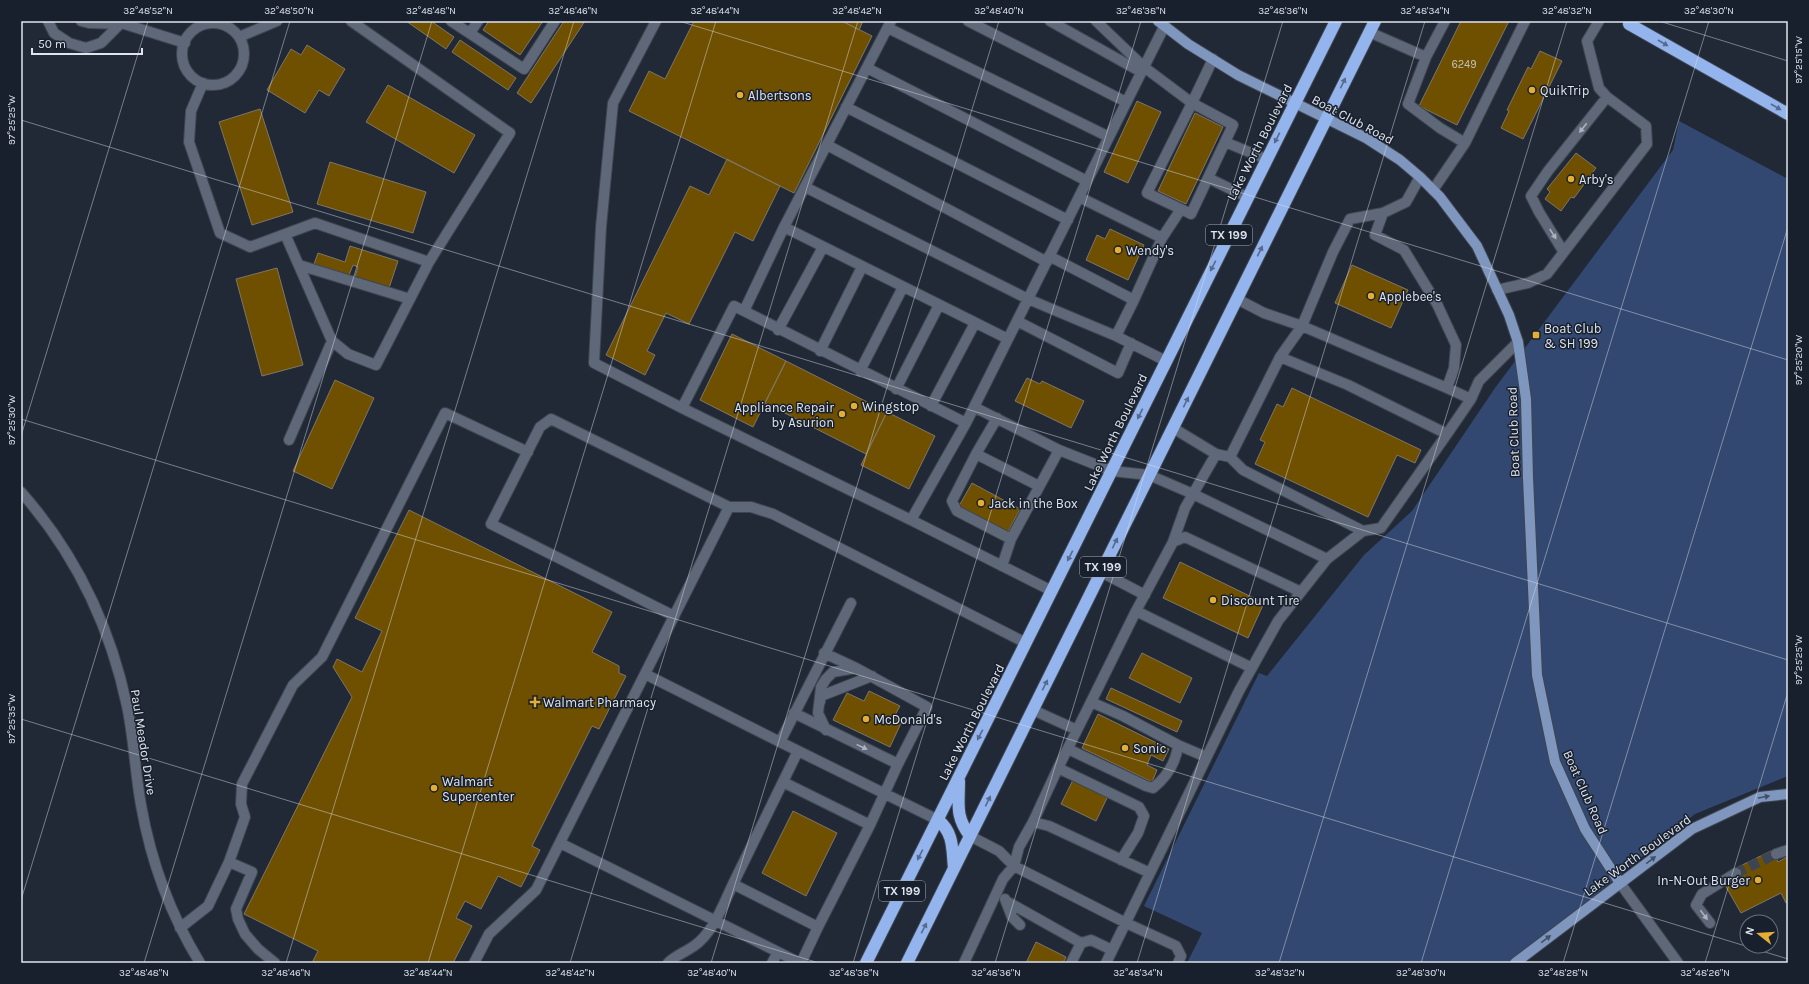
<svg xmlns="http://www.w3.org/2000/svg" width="1809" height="984" viewBox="0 0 1809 984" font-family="Karla,sans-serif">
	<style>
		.green { fill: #324870 }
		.building { fill: #6f5001; stroke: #7f7664 }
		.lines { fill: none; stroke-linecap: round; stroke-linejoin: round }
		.minor-tunnel { stroke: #3e4552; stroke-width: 10; stroke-dasharray: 10 5; stroke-linecap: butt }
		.minor-casing { stroke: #3e4550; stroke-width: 12 }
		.major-casing { stroke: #3e4550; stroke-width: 12 }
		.highway-casing { stroke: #3e4550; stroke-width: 14 }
		.minor { stroke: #5f6878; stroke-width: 10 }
		.major { stroke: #7f96be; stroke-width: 10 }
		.highway { stroke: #94b4ed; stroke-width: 12 }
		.oneway { fill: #566a8d }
		.oneway2 { fill: #acb3bf }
		.oneway3 { fill: #414f67 }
		.ticks { fill: none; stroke: #dfe5ee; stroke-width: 1; stroke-opacity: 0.45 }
		.poi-dot { fill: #e4ae35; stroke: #18202d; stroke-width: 1.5 }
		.labels { text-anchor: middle; stroke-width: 3; stroke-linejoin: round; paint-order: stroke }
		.number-label { font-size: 11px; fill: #c3c0b3 }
		.shield { fill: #18202d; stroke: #a3aab4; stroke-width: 1 }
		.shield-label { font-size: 12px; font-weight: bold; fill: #dfe5ee }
		.poi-label { font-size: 13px; fill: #dfe5ee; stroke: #18202d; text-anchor: start }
		.street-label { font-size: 13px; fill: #dfe5ee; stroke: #18202d }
		.neatline { fill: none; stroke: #dfe5ee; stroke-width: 1.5 }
		.ticks-label { font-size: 10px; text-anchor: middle; fill: #dfe5ee }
	</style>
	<rect width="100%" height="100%" fill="#212937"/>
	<path class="green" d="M1679 121 1788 179V776L1695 814 1511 963H1187L1202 933 1144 906 1259 673 1267 676 1364 555 1412 511 1495 388 1673 150Z"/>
	<path class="building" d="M406 21H431L454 37 446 49Z
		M489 21H543L520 55 483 30Z
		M564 21H585L531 103 517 93Z
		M694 21H842L872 36 794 193 629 111 649 71 665 79Z
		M842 21H863L859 30Z
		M1461 21H1509L1457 125 1419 106Z
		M460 40 516 78 508 90 452 52Z
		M307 45 345 69 329 96 319 90 305 113 267 90 291 49 301 55Z
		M1540 51 1562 61 1523 139 1501 128 1509 111 1507 110 1528 67 1531 69Z
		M388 85 475 135 454 173 366 122Z
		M1137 101 1161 112 1128 183 1104 172Z
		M260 109 293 212 252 225 219 122Z
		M1195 113 1223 127 1186 204 1158 191Z
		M1576 153 1596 168 1574 198 1571 197 1561 211 1545 199 1550 192 1547 189Z
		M727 159 780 186 753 241 735 232 689 324 666 313 647 351 655 355 645 375 606 355 690 186 709 195Z
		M330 162 426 192 413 233 317 204Z
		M1110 229 1144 245 1128 280 1086 260 1097 235 1105 239Z
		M350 246 398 261 389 288 355 277 358 267 353 265 349 275 314 264 318 253 345 262Z
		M1352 265 1408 290 1391 328 1335 303Z
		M277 268 303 365 262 376 236 279Z
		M732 334 786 361 753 427 700 400Z
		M786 361 887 412 866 454 765 403Z
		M1027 378 1040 384 1042 381 1084 401 1071 428 1015 401Z
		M335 380 374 398 332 489 293 471Z
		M1292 388 1421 450 1415 463 1397 455 1368 517 1255 464 1265 442 1260 440 1277 404 1283 407Z
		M887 412 935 436 909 489 861 465Z
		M972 483 1020 509 1008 532 959 506Z
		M409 510 612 612 592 652 619 666V673L626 676 599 729 592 726 532 846 540 850 521 887 498 876 481 909 465 901 456 918 472 926 453 963H312L318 951 244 914 352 697 333 667 337 659 362 672 382 631 355 618Z
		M1180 562 1264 603 1248 638 1163 598Z
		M1142 653 1192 678 1180 703 1129 678Z
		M1111 688 1182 721 1177 732 1106 699Z
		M869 691 900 706 894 717 902 721 890 747 833 720 847 693 864 701Z
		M1098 714 1169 749 1163 761 1151 755 1147 765 1157 770 1152 782 1082 748Z
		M1073 780 1107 798 1096 821 1061 804Z
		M793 811 837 833 806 896 762 873Z
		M1773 850 1778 862 1787 857 1788 859V902L1786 903 1781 893 1741 913 1725 885 1734 869Z
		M1036 942 1066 957 1063 963H1026Z"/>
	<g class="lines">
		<path class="minor-tunnel" d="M1736 873 1776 854"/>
		<defs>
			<path id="minor" d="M48 21 54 33 69 43 86 48 101 43 120 24
				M81 21 89 23 120 24
				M115 21 185 43
				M451 21 524 69 555 21
				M656 21 613 103 601 227 594 363 682 408
				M891 21 784 227 744 311 966 423 1164 27
				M968 21 1126 102
				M1050 21 1141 72
				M1096 21 1144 67 1192 103 1147 193 1181 209 1162 238
				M1445 21 1426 57 1408 104 1440 128 1465 143 1525 21
				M182 54a31 31 0 1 1 62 0a31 31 0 1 1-62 0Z
				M888 28 1109 137
				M1369 32 1426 57
				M470 33 478 21
				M239 37 277 21
				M867 68 1087 181
				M203 83 191 111 189 142 220 233 250 247 315 223 429 262 510 133 351 21
				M846 107 1068 220
				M1225 142 1266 159
				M827 145 1047 262
				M1420 177 1406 202 1383 213 1375 235 1404 250 1437 304 1456 345 1454 368 1447 388 1471 399 1479 381 1518 342
				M1208 178 1247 197
				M805 187 1028 299 1116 336 1166 361
				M1433 190 1465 143
				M1181 209 1191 214 1233 125 1192 103 1213 59
				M1383 213 1350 219 1333 252 1302 326 1447 388
				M784 227 1008 339
				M285 234 332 341 348 354 376 365 429 262
				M1563 251 1539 212 1531 196 1548 171 1607 97
				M1049 256 1134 300 1162 238 1079 197
				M299 265 410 299
				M1497 290 1528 283 1547 274 1647 144 1646 126 1607 97 1599 88 1587 41 1599 21
				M1237 299 1264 313 1302 326 1280 357
				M744 311 734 306 682 408 911 520 966 423
				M1017 321 1118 373 1131 343
				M778 330 823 247
				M1116 336 1134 300
				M820 351 862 267
				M860 371 903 287
				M896 389 939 305
				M931 406 975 323
				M974 407 1059 450 1112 471 1149 475 1193 494 1216 454 1230 457
				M1173 428 1216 454
				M1447 434 1381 528 1363 531 1243 470 1230 457 1280 357 1348 385 1447 434 1471 399
				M289 440 332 341
				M976 454 997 418
				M1039 486 976 454 952 501 957 511 1011 539 1059 450
				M21 492C75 553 110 626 127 706 134 739 135 772 141 805 151 862 170 914 200 963
				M911 520 1052 591
				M1173 542 1185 508 1193 494 1327 559
				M1002 566 1011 539
				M1101 572 1145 595
				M851 603 780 742 938 820
				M1136 611 1173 542 1185 537 1301 592
				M674 616 491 524 540 427 551 419 729 507H751L773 514 1026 643
				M645 674 780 742
				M820 702 821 696 872 676
				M1091 702 1136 611 1252 668
				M1033 710 1077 730
				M794 713 898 764
				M826 730 818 713 821 687 826 679 833 672 856 668
				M1178 745 1206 757
				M798 751 733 884 818 927 870 825 898 764 927 707 856 668 824 653
				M1058 768 1091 702 1123 716 1178 745C1176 763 1168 776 1153 788L1146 786 1068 749
				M783 782 870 825
				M1033 822 1058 768 1139 807 1144 816 1138 833 1121 860
				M970 836 999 851 1014 866 1019 847 1033 822 1049 826 1150 873
				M560 843 800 963
				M1776 854 1788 850
				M229 862 252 872 236 909 238 919 245 934 258 949 275 963
				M1620 883 1678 963
				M1005 899 1012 917 1020 925
				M1006 901 1081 943 1091 940 1112 950
				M1710 923 1696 905 1702 894 1736 873
				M180 928 208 906 229 862 245 817 241 804 242 784 293 685 322 657 445 413 528 452
				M474 963 489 934 536 890 729 507
				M668 963C676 955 684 953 694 946 713 933 723 905 733 884
				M772 963 778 952
				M801 963 818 927
				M964 963 1003 879 1014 866 1126 923 1176 946 1181 956 1178 963
				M1071 963 1081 943
				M1106 963 1239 691 1278 621 1327 559 1363 531"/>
			<path id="major" d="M1158 21 1188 44 1238 75 1366 138 1400 160 1420 177 1440 197 1477 246 1509 315 1518 342 1526 399 1528 478 1537 675 1555 762 1585 829 1620 883
				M1515 963 1692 829 1760 797 1788 794"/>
			<path id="highway" d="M1629 24 1788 114
				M959 781C959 805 955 816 970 836
				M938 820C954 833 952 849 954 868
				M866 963 1336 21
				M907 963 1375 21"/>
		</defs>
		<use href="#minor" class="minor-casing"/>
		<use href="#major" class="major-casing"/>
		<use href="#highway" class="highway-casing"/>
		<use href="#minor" class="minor"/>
		<use href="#major" class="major"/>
		<use href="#highway" class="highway"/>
	</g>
	<defs><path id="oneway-solid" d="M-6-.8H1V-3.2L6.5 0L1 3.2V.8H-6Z"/></defs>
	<g class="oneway">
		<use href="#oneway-solid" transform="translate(1663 43) rotate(30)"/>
		<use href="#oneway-solid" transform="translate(1343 83) rotate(-64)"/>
		<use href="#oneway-solid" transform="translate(1776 107) rotate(30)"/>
		<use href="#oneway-solid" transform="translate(1277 138) rotate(117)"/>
		<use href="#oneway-solid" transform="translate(1260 251) rotate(-64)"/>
		<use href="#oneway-solid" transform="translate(1213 266) rotate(117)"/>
		<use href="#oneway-solid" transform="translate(1186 402) rotate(-64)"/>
		<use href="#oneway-solid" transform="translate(1140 414) rotate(116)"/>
		<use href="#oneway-solid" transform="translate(1115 543) rotate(-64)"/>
		<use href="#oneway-solid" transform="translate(1070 556) rotate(117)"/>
		<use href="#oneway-solid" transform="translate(1045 685) rotate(-64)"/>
		<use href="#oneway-solid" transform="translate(980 735) rotate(117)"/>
		<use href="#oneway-solid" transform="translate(988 801) rotate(-64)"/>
		<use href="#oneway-solid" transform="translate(920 855) rotate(117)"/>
		<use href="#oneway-solid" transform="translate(924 928) rotate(-63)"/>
	</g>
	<g class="oneway2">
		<use href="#oneway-solid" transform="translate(1583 128) rotate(128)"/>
		<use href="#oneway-solid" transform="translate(1553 234) rotate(57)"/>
		<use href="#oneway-solid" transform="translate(862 747) rotate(26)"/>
		<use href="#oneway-solid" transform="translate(1704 915) rotate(53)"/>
	</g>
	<g class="oneway3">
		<use href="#oneway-solid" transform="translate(1764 797) rotate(-10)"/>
		<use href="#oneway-solid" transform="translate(1651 860) rotate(-37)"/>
		<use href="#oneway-solid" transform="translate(1546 939) rotate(-37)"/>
	</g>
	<path class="ticks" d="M679 21 1788 360M1659 21 1788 61M21 120 1788 660M21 419 1788 959M21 436 148 21M21 719 819 963M21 900 290 21M144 963 432 21M286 963 574 21M428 963 716 21M570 963 858 21M711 963 999 21M853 963 1141 21M995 963 1283 21M1137 963 1425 21M1279 963 1567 21M1421 963 1709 21M1563 963 1788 227M1705 963 1788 692"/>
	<g class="poi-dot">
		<circle cx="1532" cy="90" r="4"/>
		<circle cx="740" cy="95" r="4"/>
		<circle cx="1571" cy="179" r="4"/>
		<circle cx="1118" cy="250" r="4"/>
		<circle cx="1371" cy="296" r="4"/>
		<rect x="1532" y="331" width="8" height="8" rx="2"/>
		<circle cx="854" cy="406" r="4"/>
		<circle cx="842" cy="414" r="4"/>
		<circle cx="981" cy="503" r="4"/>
		<circle cx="1213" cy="600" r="4"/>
		<path d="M533 696h4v4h4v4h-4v4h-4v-4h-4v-4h4z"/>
		<circle cx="866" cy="719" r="4"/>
		<circle cx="1125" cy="748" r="4"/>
		<circle cx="434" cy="788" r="4"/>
		<circle cx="1758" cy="880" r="4"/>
	</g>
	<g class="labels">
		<g class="number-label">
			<text x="1464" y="68">6249</text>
		</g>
		<g class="shield">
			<rect x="1206" y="225" width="46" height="20" rx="3"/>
			<rect x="1080" y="557" width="46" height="20" rx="3"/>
			<rect x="879" y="881" width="46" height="20" rx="3"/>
		</g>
		<g class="shield-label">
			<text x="1229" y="239">TX 199</text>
			<text x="1103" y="571">TX 199</text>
			<text x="902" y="895">TX 199</text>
		</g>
		<g class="poi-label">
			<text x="1540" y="95">QuikTrip</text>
			<text x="748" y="100">Albertsons</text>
			<text x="1579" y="184">Arby's</text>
			<text x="1126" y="255">Wendy's</text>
			<text x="1379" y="301">Applebee's</text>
			<text x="1544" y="333">Boat Club<tspan x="1544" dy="15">&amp; SH 199</tspan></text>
			<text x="862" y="411">Wingstop</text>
			<text x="834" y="412" text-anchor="end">Appliance Repair<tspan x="834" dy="15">by Asurion</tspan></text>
			<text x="989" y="508">Jack in the Box</text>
			<text x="1221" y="605">Discount Tire</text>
			<text x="543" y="707">Walmart Pharmacy</text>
			<text x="874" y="724">McDonald's</text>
			<text x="1133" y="753">Sonic</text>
			<text x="442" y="786">Walmart<tspan x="442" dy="15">Supercenter</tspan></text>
			<text x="1750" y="885" text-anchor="end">In-N-Out Burger</text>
		</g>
		<g class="street-label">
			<text transform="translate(1353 119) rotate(28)" y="5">Boat Club Road</text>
			<text transform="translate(1259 142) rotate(-63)" y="5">Lake Worth Boulevard</text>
			<text transform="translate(1115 432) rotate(-64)" y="5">Lake Worth Boulevard</text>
			<text transform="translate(1513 432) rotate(-92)" y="5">Boat Club Road</text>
			<text transform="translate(971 722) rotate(-63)" y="5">Lake Worth Boulevard</text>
			<text transform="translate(144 742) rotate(81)" y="5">Paul Meador Drive</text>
			<text transform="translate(1586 792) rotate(66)" y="5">Boat Club Road</text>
			<text transform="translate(1637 855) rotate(-36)" y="5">Lake Worth Boulevard</text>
		</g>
	</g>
	<rect width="1809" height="984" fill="none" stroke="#18202d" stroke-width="44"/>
	<g transform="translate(1759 934) rotate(287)"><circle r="19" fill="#18202d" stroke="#686f7a"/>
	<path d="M0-3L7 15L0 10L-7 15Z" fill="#e4ae35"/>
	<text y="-6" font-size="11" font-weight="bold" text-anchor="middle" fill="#dfe5ee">N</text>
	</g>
	<path d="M32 48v6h110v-6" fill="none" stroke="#dfe5ee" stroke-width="2"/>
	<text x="38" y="48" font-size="12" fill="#dfe5ee" stroke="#18202d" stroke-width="3" paint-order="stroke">50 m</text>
	<rect x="22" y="22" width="1765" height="940" class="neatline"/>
	<g class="ticks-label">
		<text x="148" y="14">32°48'52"N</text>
		<text x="289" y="14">32°48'50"N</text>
		<text x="431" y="14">32°48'48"N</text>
		<text x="573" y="14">32°48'46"N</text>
		<text x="715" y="14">32°48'44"N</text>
		<text x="857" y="14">32°48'42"N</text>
		<text x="999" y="14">32°48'40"N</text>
		<text x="1141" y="14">32°48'38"N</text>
		<text x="1283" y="14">32°48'36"N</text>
		<text x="1425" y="14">32°48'34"N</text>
		<text x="1567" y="14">32°48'32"N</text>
		<text x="1709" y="14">32°48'30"N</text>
		<text transform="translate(1798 60) rotate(-90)" y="4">97°25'15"W</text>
		<text transform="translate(11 120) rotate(-90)" y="4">97°25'25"W</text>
		<text transform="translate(1798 360) rotate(-90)" y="4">97°25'20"W</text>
		<text transform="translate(11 420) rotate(-90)" y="4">97°25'30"W</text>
		<text transform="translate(1798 660) rotate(-90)" y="4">97°25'25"W</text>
		<text transform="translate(11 719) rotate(-90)" y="4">97°25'35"W</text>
		<text x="144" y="976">32°48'48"N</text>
		<text x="286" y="976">32°48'46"N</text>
		<text x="428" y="976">32°48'44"N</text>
		<text x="570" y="976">32°48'42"N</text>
		<text x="712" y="976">32°48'40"N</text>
		<text x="854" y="976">32°48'38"N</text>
		<text x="996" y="976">32°48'36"N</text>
		<text x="1138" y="976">32°48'34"N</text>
		<text x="1280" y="976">32°48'32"N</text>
		<text x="1421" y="976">32°48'30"N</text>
		<text x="1563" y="976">32°48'28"N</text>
		<text x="1705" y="976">32°48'26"N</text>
	</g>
</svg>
